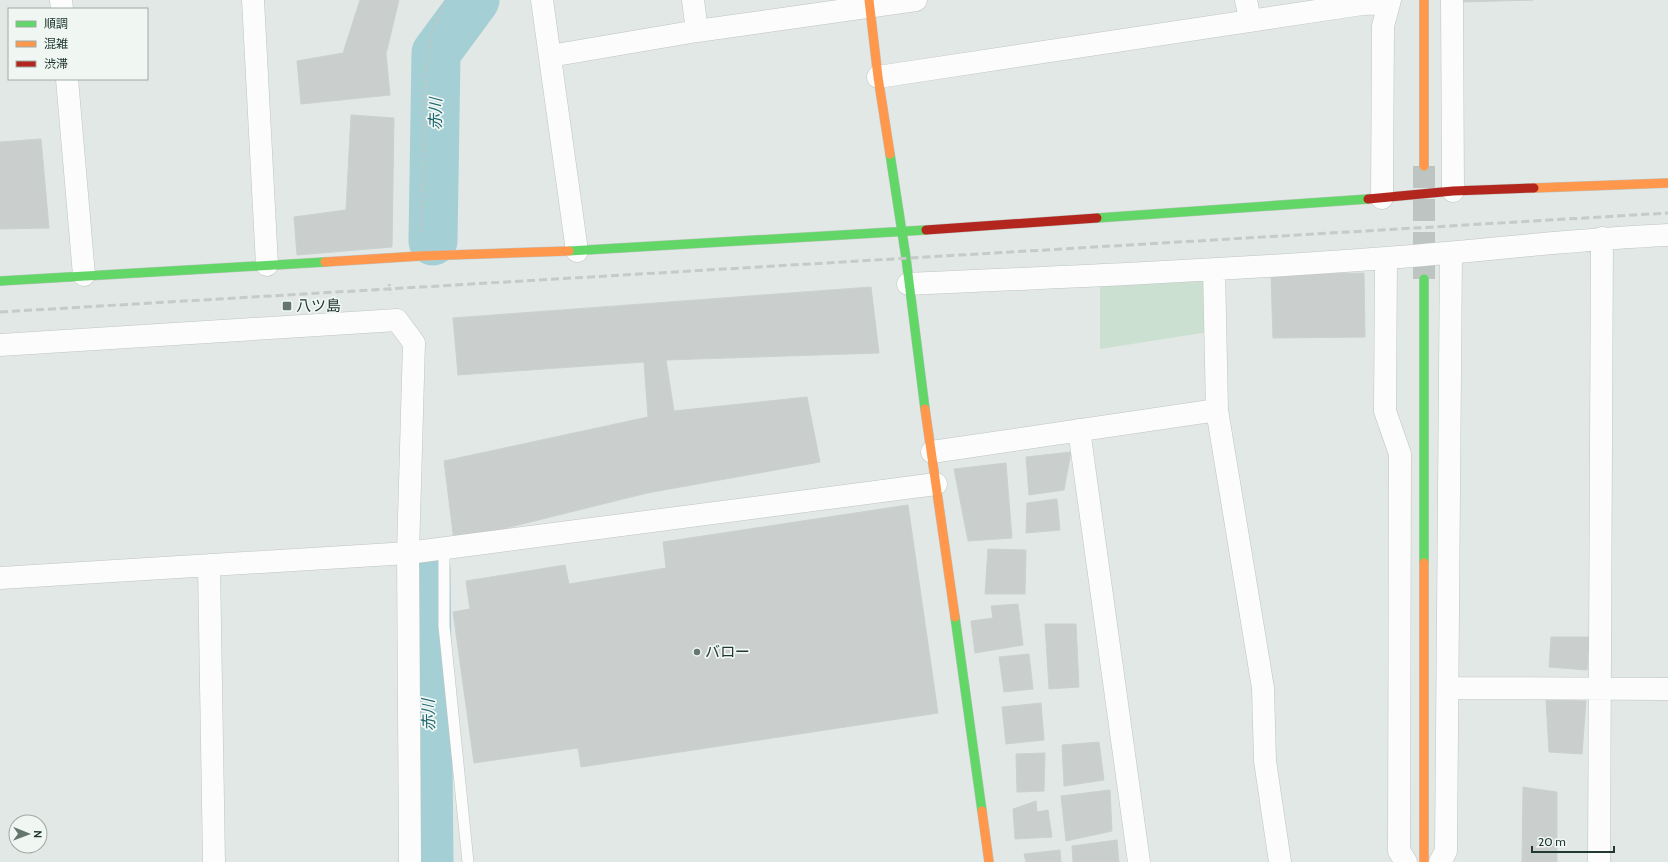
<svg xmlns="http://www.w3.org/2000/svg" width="1668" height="862" viewBox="0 0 1668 862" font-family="Cabin,'Noto Sans JP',sans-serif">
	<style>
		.green { fill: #cce0d2 }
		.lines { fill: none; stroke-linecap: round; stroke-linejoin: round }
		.river { stroke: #a4cfd4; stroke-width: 49 }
		.building { fill: #cacfcd; stroke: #cbd1ce }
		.secondary-tunnel { stroke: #bcc5c1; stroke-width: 22; stroke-dasharray: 22 11; stroke-linecap: butt }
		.lane-casing { stroke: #bfc4c2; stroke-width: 12 }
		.street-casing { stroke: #bfc4c2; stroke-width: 23 }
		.fast-casing { stroke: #bfc5c2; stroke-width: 10 }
		.slow-casing { stroke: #bfc5c2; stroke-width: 10 }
		.jam-casing { stroke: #bfc5c2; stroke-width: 10 }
		.path { stroke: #c0c8c4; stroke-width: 2.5; stroke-dasharray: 2 3; stroke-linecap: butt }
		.lane { stroke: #fbfcfb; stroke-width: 11 }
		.street { stroke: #fbfcfb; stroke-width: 22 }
		.fast { stroke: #63d668; stroke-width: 9 }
		.slow { stroke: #ff974d; stroke-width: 9 }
		.jam { stroke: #b3261e; stroke-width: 9 }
		.rail { stroke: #c6cac9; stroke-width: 3; stroke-dasharray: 8 4; stroke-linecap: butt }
		.poi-dot { fill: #657671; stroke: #f0f7f3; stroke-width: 1.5 }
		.labels { text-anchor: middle; stroke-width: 3.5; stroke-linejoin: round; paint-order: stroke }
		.poi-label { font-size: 15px; fill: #223933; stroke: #f0f7f3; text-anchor: start }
		.water-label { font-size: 16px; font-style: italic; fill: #1f6572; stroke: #f0f7f3 }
	</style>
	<rect width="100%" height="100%" fill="#e2e8e5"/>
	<path class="green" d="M1214 270 1215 331 1100 349V275Z"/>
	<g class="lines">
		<path class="river" d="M433 241 436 53 475 0
			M426 568 429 862"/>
	</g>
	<path class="building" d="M360 0H399L386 54 390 95 301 104 297 61 343 53Z
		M1463 0H1533L1463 2Z
		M351 115 394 118 392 247 297 255 294 217 346 210Z
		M41 139 49 228 0 229V142Z
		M1364 273 1365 337 1273 338 1271 275Z
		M871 287 879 353 666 360 674 411 807 397 820 462 647 493 454 541 444 461 648 417 644 362 458 375 453 318Z
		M1071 452 1064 490 1029 495 1026 457Z
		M1006 463 1012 538 968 541 954 469Z
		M1057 499 1060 530 1026 533 1027 503Z
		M908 505 938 713 581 767 578 748 474 763 453 612 470 609 466 581 565 565 569 584 666 568 663 542Z
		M988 549 1026 550 1025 594H985Z
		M1018 604 1023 645 975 653 971 621 993 618 991 606Z
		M1045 624H1076L1079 687 1049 689Z
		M1551 637H1589L1587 670 1549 667Z
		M1029 654 1033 689 1004 692 999 657Z
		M1546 700 1586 701 1582 754 1549 752Z
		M1041 703 1044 740 1006 744 1002 707Z
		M1099 742 1104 780 1064 786 1062 745Z
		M1045 753 1044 791 1017 792 1016 754Z
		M1523 787 1557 792V862H1522Z
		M1110 790 1112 831 1066 841 1061 796Z
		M1036 801 1037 812 1048 810 1052 837 1015 839 1013 809Z
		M1117 840 1119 862H1073L1072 846Z
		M1060 850 1061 862H1026L1024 854Z"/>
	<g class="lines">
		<path class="secondary-tunnel" d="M1424 166V279"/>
		<defs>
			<path id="lane" d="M444 548V626L468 862"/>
			<path id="street" d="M61 0 62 9
				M253 0 267 265
				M542 0 577 251
				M693 0 697 31
				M1246 0 1250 21
				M1452 0 1453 191
				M550 56 697 31 916 0
				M878 77 1362 4 1389 3
				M67 79 84 275
				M1382 198 1383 26 1390 0
				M1386 258 1385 411 1400 454 1399 851 1406 862
				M1214 270 1217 410 1263 688 1265 761 1280 862
				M908 284C1067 277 1227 270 1386 258 1480 251 1574 239 1668 235
				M0 345 397 320 414 343 408 553 410 862
				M1079 430 1139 862
				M932 452 1217 410
				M209 565 214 862
				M0 578 408 553 936 484
				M1448 688 1668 689
				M1440 862 1446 851 1451 253
				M1599 862 1602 238"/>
			<path id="fast" d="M890 154 906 258 925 409
				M1097 218 1368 199
				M569 251 926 230
				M1424 279V563
				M0 281 325 262
				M955 617 982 811"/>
			<path id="slow" d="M869 0 878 77 890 154
				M1424 0V166
				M1534 188 1668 183
				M325 262 420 256 569 251
				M925 409 955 617
				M1424 563V862
				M982 811 989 862"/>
			<path id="jam" d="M1368 199 1453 191 1534 188
				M926 230 1097 218"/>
		</defs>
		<use href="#lane" class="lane-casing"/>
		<use href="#street" class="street-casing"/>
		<use href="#fast" class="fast-casing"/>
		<use href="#slow" class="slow-casing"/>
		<use href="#jam" class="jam-casing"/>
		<path class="path" d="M421 232 426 68 432 33 445 0
			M389 284 391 294"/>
		<use href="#lane" class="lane"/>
		<use href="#street" class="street"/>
		<use href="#fast" class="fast"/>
		<use href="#slow" class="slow"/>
		<use href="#jam" class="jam"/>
		<path class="rail" d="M0 312 1668 213"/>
	</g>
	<g class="poi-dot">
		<rect x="282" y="301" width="10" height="10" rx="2"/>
		<circle cx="697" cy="652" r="4"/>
	</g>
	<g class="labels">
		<g class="poi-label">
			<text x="296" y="311">八ツ島</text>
			<text x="705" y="657">バロー</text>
		</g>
		<g class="water-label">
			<text transform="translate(435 114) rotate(-89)" y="6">赤川</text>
			<text transform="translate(428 715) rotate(-91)" y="6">赤川</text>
		</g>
	</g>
	<rect x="8" y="8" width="140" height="72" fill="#f0f7f3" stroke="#9eaba6"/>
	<rect x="16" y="21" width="20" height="6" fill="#63d668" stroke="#9eaba6"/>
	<text x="44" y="28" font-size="12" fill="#223933">順調</text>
	<rect x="16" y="41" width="20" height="6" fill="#ff974d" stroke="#9eaba6"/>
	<text x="44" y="48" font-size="12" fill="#223933">混雑</text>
	<rect x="16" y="61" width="20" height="6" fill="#b3261e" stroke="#9eaba6"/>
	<text x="44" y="68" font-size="12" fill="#223933">渋滞</text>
	<g transform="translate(28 834) rotate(91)"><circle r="19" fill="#f0f7f3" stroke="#9eaba6"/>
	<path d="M0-3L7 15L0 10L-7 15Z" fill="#657671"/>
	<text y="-6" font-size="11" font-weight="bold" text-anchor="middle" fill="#223933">N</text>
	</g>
	<path d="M1532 846v6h82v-6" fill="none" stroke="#223933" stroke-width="2"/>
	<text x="1538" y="846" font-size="12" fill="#223933" stroke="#f0f7f3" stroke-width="3" paint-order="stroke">20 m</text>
</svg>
